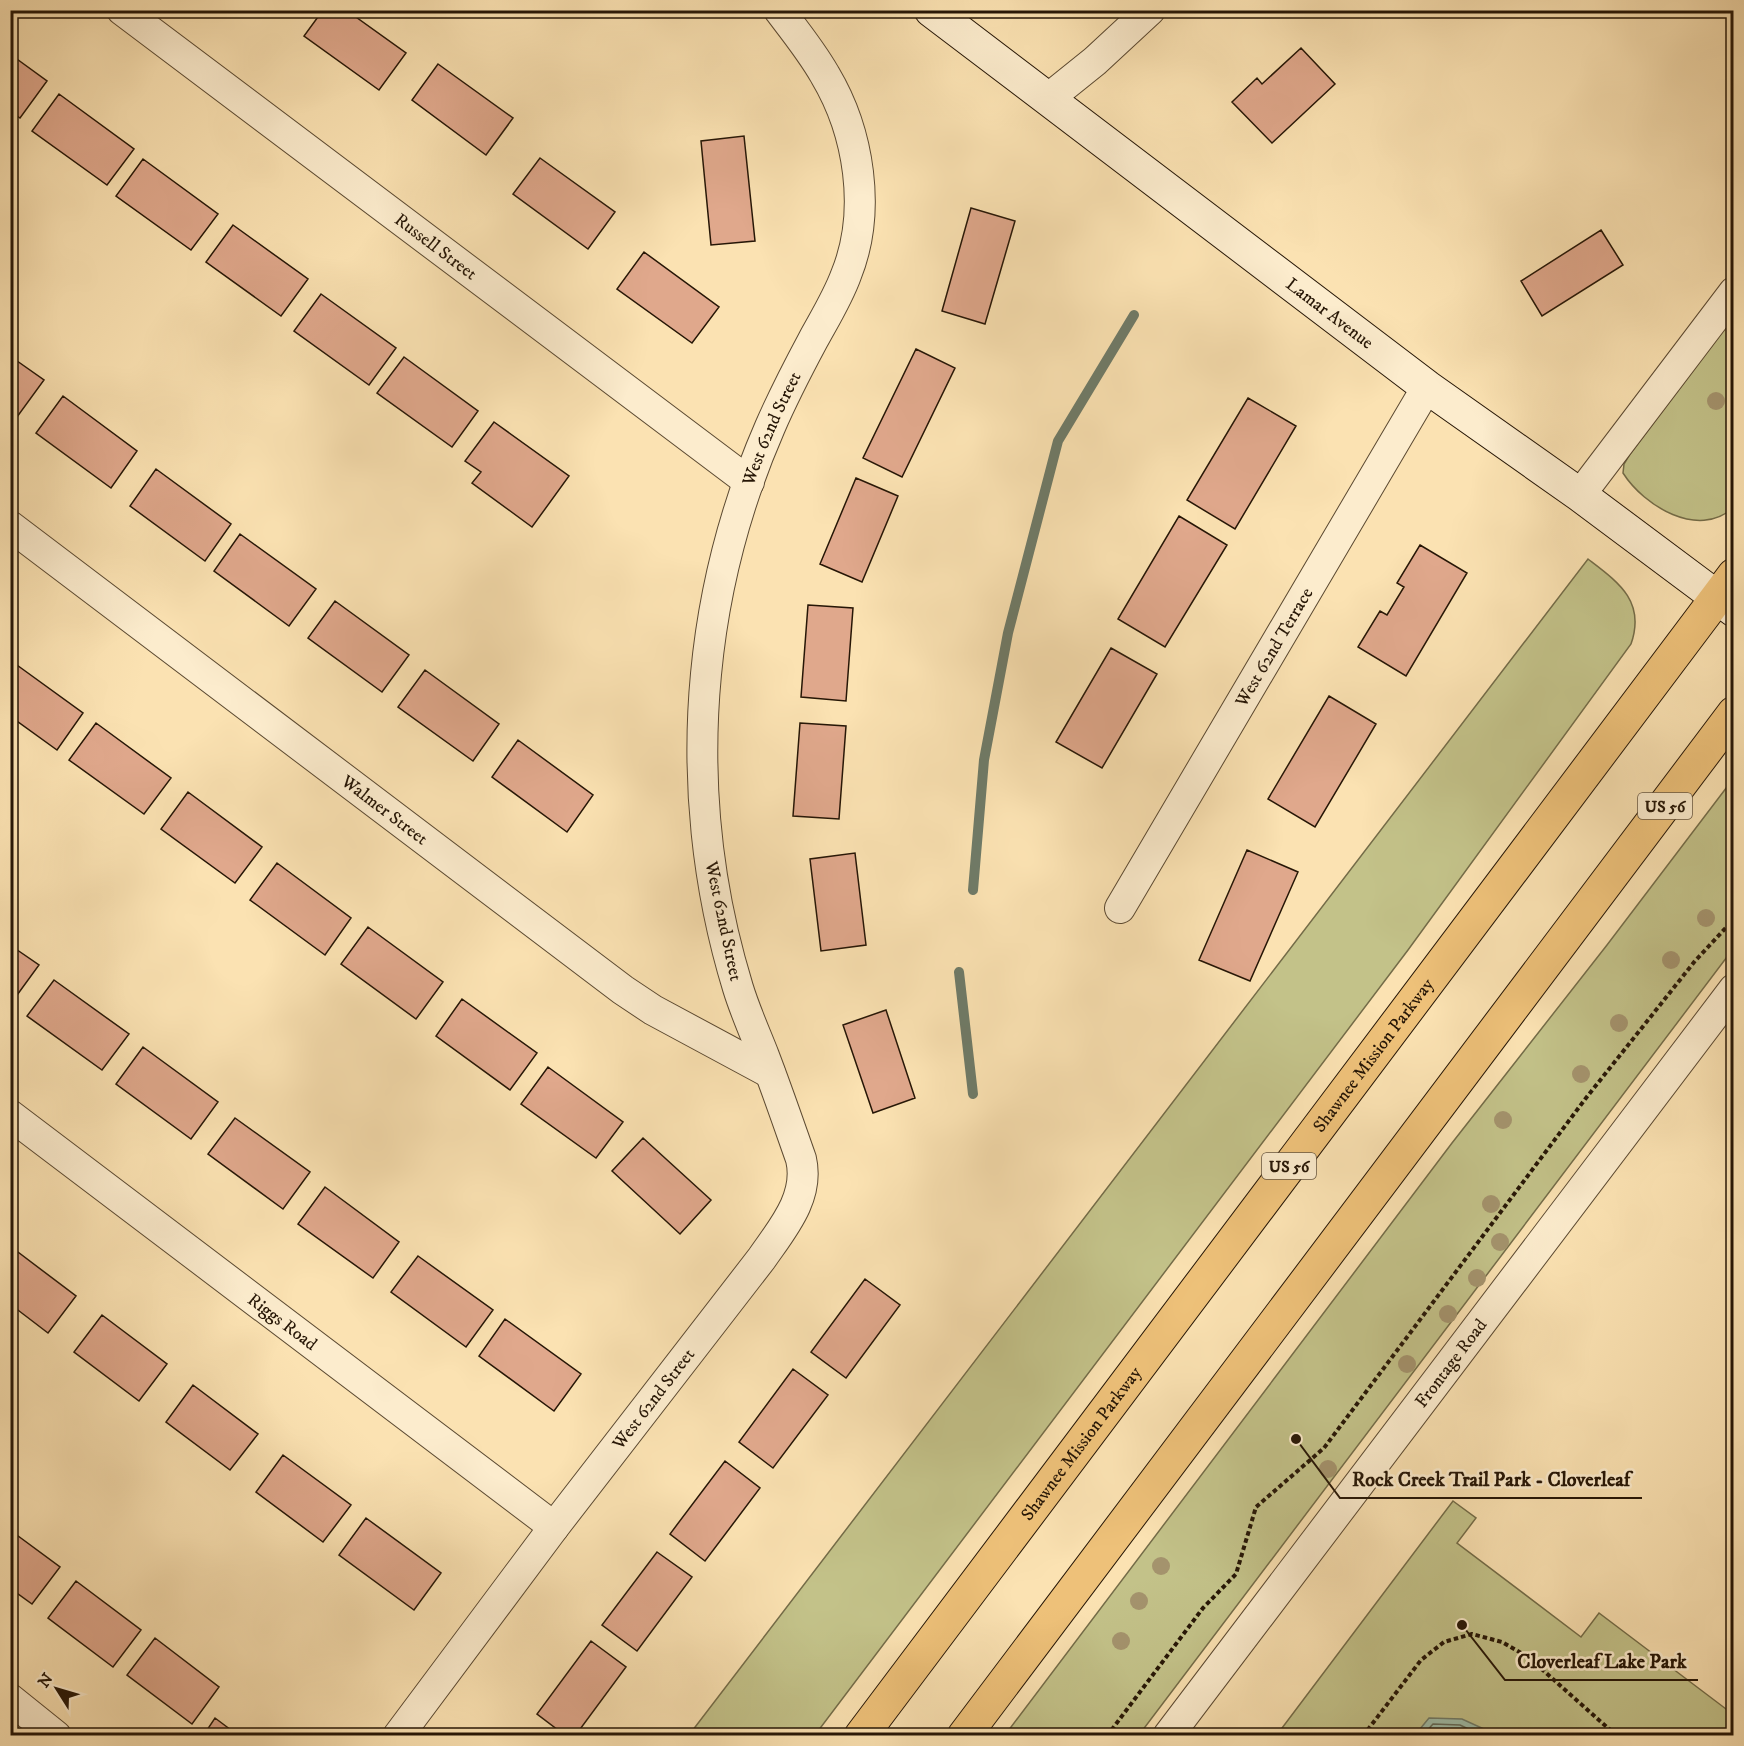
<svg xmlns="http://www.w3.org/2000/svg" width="1744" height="1746" viewBox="0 0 1744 1746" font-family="'IM FELL DW Pica',serif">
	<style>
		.green { fill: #c3c289; stroke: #746c48; stroke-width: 1.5 }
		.water { fill: #9fbeaa; stroke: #6f7b68; stroke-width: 1.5 }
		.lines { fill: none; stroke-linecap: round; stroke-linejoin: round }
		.shore { stroke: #626a58; stroke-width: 1.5 }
		.stream { stroke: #6f7b68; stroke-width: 10 }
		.building { fill: #e0a88c; stroke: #261606; stroke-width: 1.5 }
		.street-casing { stroke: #5b4931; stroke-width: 32 }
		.secondary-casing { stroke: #261606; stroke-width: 35 }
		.highway-casing { stroke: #261606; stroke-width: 35 }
		.path { stroke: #261606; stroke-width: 4; stroke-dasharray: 4.5 3; stroke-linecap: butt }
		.street { stroke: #fceccd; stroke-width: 30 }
		.secondary { stroke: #fceccd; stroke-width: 33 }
		.highway { stroke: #eec179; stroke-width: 33 }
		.tree { fill: #a4936d }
		.labels { text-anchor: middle; stroke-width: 5; stroke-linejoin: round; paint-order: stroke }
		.shield { fill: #fceccd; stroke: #665642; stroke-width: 1.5 }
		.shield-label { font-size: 16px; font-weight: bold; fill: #261606 }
		.street-label { font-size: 18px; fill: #261606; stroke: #fceccd }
		.leader { fill: none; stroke: #261606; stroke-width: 2 }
		.callout-dot { fill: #261606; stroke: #fceccd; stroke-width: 2 }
		.callout-label { font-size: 20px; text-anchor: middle; font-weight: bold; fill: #261606; stroke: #fceccd; stroke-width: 5; stroke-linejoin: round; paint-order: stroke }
	</style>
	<rect width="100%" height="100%" fill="#fbe2b2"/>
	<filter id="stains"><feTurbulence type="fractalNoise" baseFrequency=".00333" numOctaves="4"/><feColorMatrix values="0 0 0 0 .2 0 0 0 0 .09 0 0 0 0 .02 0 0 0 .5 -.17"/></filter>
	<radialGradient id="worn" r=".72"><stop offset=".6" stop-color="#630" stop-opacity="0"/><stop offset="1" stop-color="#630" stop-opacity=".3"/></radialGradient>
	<path class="green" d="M1733 317V508C1698 539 1644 506 1623 473L1624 464 1630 454Z
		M1588 559C1618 582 1646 601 1631 644L1408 950 815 1735H689Z
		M1733 779V949L1139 1735H1005L1452 1143 1607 945Z
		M1453 1501 1476 1518 1457 1543 1581 1637 1599 1613 1734 1715 1733 1736H1276Z"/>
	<path class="water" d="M1429 1718 1462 1719 1497 1735H1415Z"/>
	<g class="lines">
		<path class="shore" d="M1422 1736 1433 1724 1460 1725 1483 1736"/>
		<path class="stream" d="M973 890 984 760 1008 633 1058 441 1134 315
			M959 972 973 1094"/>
	</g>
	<path class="building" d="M323 10H346L406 53 379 90 304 36Z
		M1301 48 1335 84 1272 143 1232 102 1257 78 1262 84Z
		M10 54 47 81 20 118 10 111Z
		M438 64 513 118 486 155 412 100Z
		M59 94 134 149 107 185 32 131Z
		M744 136 755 241 711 245 701 141Z
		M540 158 615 212 588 249 513 194Z
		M143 159 218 214 191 250 116 196Z
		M971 208 1015 221 985 324 942 311Z
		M233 225 308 279 281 316 206 262Z
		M1601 230 1623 265 1542 316 1521 281Z
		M644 252 719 307 692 343 617 289Z
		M321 294 396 348 369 385 294 331Z
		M916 349 955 368 902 477 863 458Z
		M10 356 44 380 17 417 10 412Z
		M404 357 478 411 452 447 377 393Z
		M63 396 137 451 111 488 36 433Z
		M1248 398 1296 426 1235 529 1187 500Z
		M494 422 569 476 532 527 472 483 481 472 465 461Z
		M156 469 231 524 205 561 130 506Z
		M856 478 898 496 862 582 820 564Z
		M1179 516 1227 545 1165 647 1118 619Z
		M240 534 316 589 289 626 214 571Z
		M1420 545 1467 573 1406 676 1358 647 1380 611 1387 615 1404 587 1397 583Z
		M335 601 409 655 382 692 308 638Z
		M808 605 853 608 846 701 801 697Z
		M1111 648 1157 674 1102 768 1056 742Z
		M10 660 83 713 57 750 10 716Z
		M425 670 499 724 473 761 398 707Z
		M1329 696 1376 724 1315 827 1268 799Z
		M96 723 171 778 144 814 69 760Z
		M800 723 846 726 839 819 793 816Z
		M518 740 593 795 567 832 492 777Z
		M188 792 262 847 235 883 161 829Z
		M1247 850 1298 872 1250 981 1199 960Z
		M855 853 866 945 821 951 810 859Z
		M277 863 351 918 325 955 250 900Z
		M368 927 443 982 416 1019 341 964Z
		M10 945 39 965 12 1002 10 1001Z
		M54 980 129 1034 102 1070 27 1016Z
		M462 999 537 1053 510 1090 436 1036Z
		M886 1010 915 1098 873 1113 843 1025Z
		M143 1047 218 1102 191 1139 116 1084Z
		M548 1067 623 1122 596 1158 521 1104Z
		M235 1118 310 1172 283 1209 208 1154Z
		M643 1138 711 1200 680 1234 612 1171Z
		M325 1187 399 1242 373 1278 298 1224Z
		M10 1246 76 1296 48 1333 10 1304Z
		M418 1256 493 1310 466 1347 391 1292Z
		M865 1279 900 1305 846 1378 811 1352Z
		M102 1315 167 1364 139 1401 74 1352Z
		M505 1319 581 1374 554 1411 479 1356Z
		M793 1369 828 1395 773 1468 739 1442Z
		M193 1385 258 1434 230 1470 166 1422Z
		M283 1455 351 1505 323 1542 256 1492Z
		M725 1461 760 1488 705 1561 670 1534Z
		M366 1518 441 1573 414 1610 339 1555Z
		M10 1530 60 1567 32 1604 10 1588Z
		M657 1552 692 1577 637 1651 602 1625Z
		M76 1581 141 1630 113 1667 48 1618Z
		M155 1638 219 1687 192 1724 127 1675Z
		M591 1641 626 1667 575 1736H566L537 1714Z
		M215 1718 239 1736H203Z"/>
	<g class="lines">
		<defs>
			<g id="street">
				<path id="s1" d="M122 10 749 482"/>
				<path d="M1049 98 1095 61 1150 10"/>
				<path d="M1580 495 1734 292"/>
				<path id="s2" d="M10 526 623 990 653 1010 770 1073"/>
				<path id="s3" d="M1120 908 1427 387"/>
				<path id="s4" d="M10 1115 554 1527"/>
				<path d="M10 1699 56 1736"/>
				<path id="s5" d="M398 1736 554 1527 762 1258C782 1229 810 1197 801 1159 789 1125 777 1090 764 1056 755 1033 745 1011 738 988 707 887 696 779 706 674 714 589 736 505 770 427 783 397 798 368 813 340 825 318 838 297 846 275 872 211 859 132 825 75 812 52 795 31 779 10"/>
				<path id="s6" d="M1168 1736 1734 989"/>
			</g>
			<g id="secondary">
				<path id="s7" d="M931 10 1427 387 1580 495 1734 610"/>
			</g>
			<g id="highway">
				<path id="s8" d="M861 1736 1734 575"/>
				<path d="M964 1736 1734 713"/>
			</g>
		</defs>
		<use href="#street" class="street-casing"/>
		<use href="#secondary" class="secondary-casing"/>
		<use href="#highway" class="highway-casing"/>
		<path class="path" d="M1107 1736 1203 1608 1236 1574 1256 1507 1324 1448 1586 1098 1695 961 1734 919
			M1363 1736 1421 1660 1444 1642 1472 1634 1502 1642 1528 1657 1617 1736"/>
		<use href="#street" class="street"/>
		<use href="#secondary" class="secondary"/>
		<use href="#highway" class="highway"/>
	</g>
	<g class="tree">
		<circle cx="1716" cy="401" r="9"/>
		<circle cx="1706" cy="918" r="9"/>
		<circle cx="1671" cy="960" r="9"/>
		<circle cx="1619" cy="1023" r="9"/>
		<circle cx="1581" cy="1074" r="9"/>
		<circle cx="1503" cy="1120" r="9"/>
		<circle cx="1491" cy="1204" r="9"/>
		<circle cx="1500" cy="1242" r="9"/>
		<circle cx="1477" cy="1278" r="9"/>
		<circle cx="1448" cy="1314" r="9"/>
		<circle cx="1407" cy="1364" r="9"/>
		<circle cx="1328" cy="1469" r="9"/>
		<circle cx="1161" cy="1566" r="9"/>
		<circle cx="1139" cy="1601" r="9"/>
		<circle cx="1121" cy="1641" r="9"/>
	</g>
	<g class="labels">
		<g class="shield">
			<rect x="1638" y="793" width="54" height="26" rx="4.5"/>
			<rect x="1262" y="1153" width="54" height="26" rx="4.5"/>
		</g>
		<g class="shield-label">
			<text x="1665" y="812">US 56</text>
			<text x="1289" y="1172">US 56</text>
		</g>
		<g class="street-label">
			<text dy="6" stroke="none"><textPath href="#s1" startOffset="393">Russell Street</textPath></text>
			<text dy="6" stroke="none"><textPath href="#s7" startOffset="501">Lamar Avenue</textPath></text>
			<text dy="6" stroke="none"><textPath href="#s5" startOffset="1466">West 62nd Street</textPath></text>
			<text dy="6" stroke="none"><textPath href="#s3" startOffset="303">West 62nd Terrace</textPath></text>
			<text dy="6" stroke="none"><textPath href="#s2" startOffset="470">Walmer Street</textPath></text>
			<text transform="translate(724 921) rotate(78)" y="6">West 62nd Street</text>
			<text dy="6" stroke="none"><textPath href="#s8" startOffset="852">Shawnee Mission Parkway</textPath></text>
			<text dy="6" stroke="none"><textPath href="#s4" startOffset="342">Riggs Road</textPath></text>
			<text dy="6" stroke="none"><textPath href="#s6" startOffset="468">Frontage Road</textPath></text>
			<text dy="6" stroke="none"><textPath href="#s5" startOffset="423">West 62nd Street</textPath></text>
			<text dy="6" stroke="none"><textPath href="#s8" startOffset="366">Shawnee Mission Parkway</textPath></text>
		</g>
	</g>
	<path class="leader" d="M1296 1439L1340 1498H1642M1462 1625L1505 1680H1698"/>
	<g class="callout-dot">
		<circle cx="1296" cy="1439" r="6"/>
		<circle cx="1462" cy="1625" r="6"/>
	</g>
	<g class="callout-label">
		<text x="1491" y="1486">Rock Creek Trail Park - Cloverleaf</text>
		<text x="1602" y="1668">Cloverleaf Lake Park</text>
	</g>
	<rect width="1744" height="1746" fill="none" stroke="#fbe2b2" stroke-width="36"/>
	<rect x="12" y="12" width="1720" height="1722" fill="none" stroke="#261606" stroke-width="3"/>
	<rect x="18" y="18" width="1708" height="1710" fill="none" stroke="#261606" stroke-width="1.5"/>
	<g transform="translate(57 1689) rotate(307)" stroke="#fceccd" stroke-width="4.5" paint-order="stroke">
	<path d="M0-4.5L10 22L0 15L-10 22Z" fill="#261606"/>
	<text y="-9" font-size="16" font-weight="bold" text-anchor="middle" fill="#261606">N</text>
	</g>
	<rect width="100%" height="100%" filter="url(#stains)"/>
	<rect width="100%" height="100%" fill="url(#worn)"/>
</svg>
